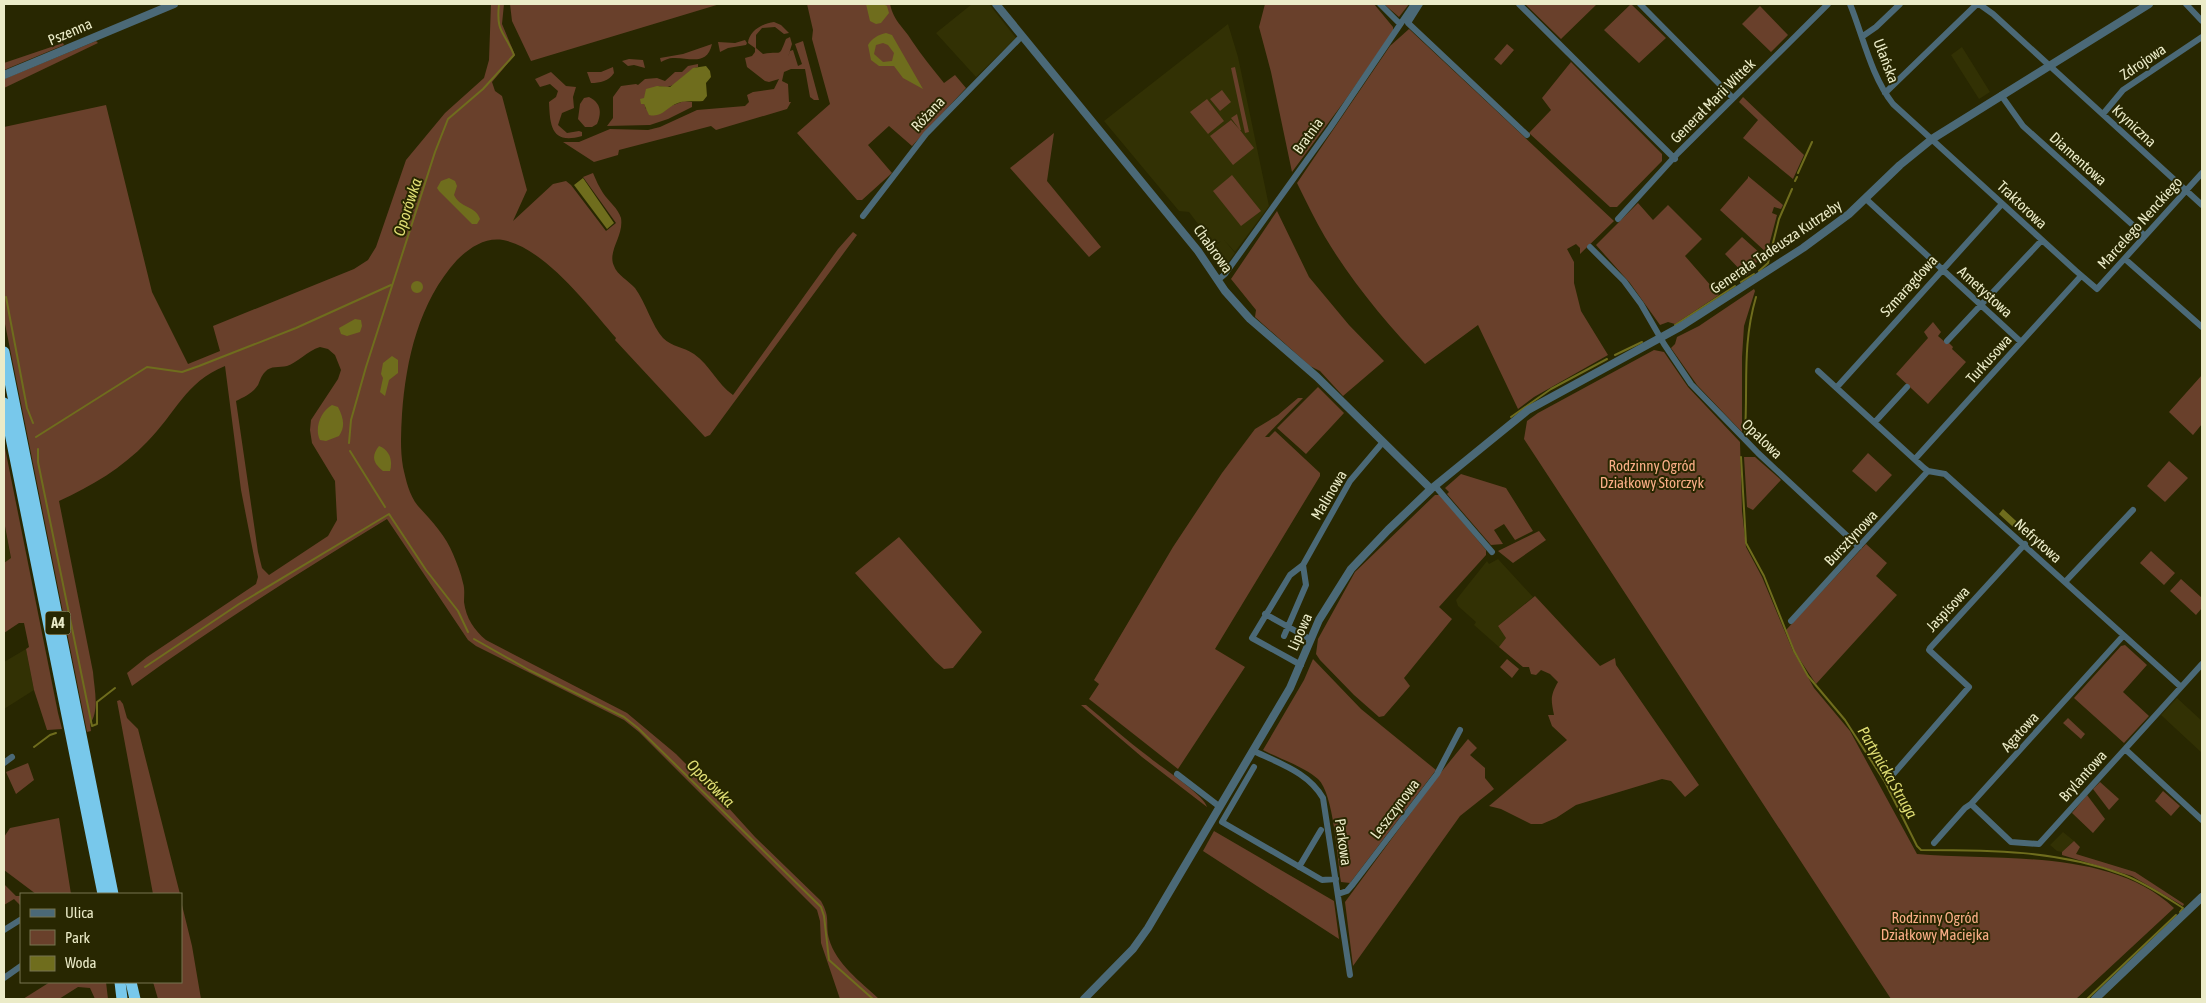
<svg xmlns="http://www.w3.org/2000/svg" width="2206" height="1003" viewBox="0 0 2206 1003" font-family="'Asap Condensed',sans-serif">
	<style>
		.built { fill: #323104 }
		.green { fill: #69402b; fill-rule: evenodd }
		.water { fill: #6f6d1d; fill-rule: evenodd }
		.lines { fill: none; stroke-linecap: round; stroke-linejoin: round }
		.stream { stroke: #6f6d1d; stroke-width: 2 }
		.minor { stroke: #4b6977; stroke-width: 6 }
		.tertiary { stroke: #4b6977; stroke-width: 8 }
		.motorway { stroke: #78c8eb; stroke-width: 11 }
		.labels { text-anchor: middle; stroke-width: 4; stroke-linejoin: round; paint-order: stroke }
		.shield { fill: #282701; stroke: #b0b08c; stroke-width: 1 }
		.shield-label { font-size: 14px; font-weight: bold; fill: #ebebc8 }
		.street-label { font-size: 15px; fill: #ebebc8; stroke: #282701 }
		.park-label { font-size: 15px; fill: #f9ad86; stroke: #282701 }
		.water-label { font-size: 16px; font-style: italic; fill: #dfdd73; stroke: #282701 }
	</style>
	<rect width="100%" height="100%" fill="#282701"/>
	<path class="built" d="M972 4H989L1016 38 976 77 936 33Z
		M1228 24 1238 57 1269 206 1235 252 1224 240 1235 253 1226 265H1221L1210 250 1221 241 1214 245 1189 212 1179 211 1104 121Z
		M1962 47 1990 92 1979 99 1951 55Z
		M4 521 11 559 4 563Z
		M1498 559 1533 597 1498 626 1507 639 1499 647 1474 625 1476 622 1458 606 1456 600 1487 561 1489 564Z
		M26 649 34 690 4 709V662Z
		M2177 698 2202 721V753L2161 715Z
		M2063 832 2074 841 2062 852 2057 851 2050 845Z"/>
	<path class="green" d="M491 4H504L502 24 515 55 492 82 495 91 502 96 527 190 513 221 553 184 566 181 571 185 606 231 616 223 583 177 593 173C596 180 599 187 603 193 609 202 618 208 621 218 624 236 607 251 614 266 617 275 629 281 635 288 646 303 652 326 663 338 672 347 684 347 694 354 710 365 717 384 733 395L838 249 853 232 857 235 718 424 710 435 705 437 615 340 616 338C589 307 545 248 503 240 485 237 469 248 457 260 419 302 406 359 402 414 401 432 400 449 403 467 406 480 409 495 418 506 431 520 446 536 453 554 457 564 461 573 463 583 465 589 464 596 464 602 466 618 474 630 486 640L627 713 676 754 716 794 755 837 821 901C831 919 825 922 829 939 836 964 861 982 879 999H840L821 943 820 921 817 910 639 732 624 720 476 646 468 640 387 519C300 572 214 626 132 686L127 673 147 657 256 584 258 577 241 490 225 366C185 382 176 413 147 442 122 468 92 486 59 501L93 672C94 688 100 710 90 724L91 731 87 732 4 319V127L106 105 152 292 188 364 220 351 213 326 354 269 368 260 376 247 406 160 445 113 484 78 489 60ZM320 347 328 349 335 355 341 370 338 379 311 420 310 430 312 443 335 481 337 520 328 536 269 575 262 568 258 552 236 401C244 397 253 393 258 385 260 381 261 376 265 372 271 365 279 368 287 366 297 363 307 351 320 347Z
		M510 4H720L531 61 512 21Z
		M807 4H890C894 22 903 26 912 41 922 56 933 69 944 83L955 75 966 88 912 146 889 126 868 145 892 173 862 200H857L797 133 830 104 812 39 813 30Z
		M1265 4H1374L1393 27V31L1346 99 1292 172 1271 72 1259 27Z
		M1384 4H1409L1399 17Z
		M1525 4H1597L1561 39Z
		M1631 4 1666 38 1639 63 1604 30Z
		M1760 6 1788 35 1771 52 1742 24Z
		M774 22 781 25 789 33 784 34 775 27 762 28 756 35V48L763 54C783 50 778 59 786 39L790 37 792 44 788 57 790 51 793 50 798 66 802 64 795 44 803 41 819 100H814L810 97 805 69H791L784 72 782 81 788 84 789 102H791L787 109 716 130 711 126 619 150 618 155 594 162 563 142H579L610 129 648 130 660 127 697 110 745 106 749 102 747 95 753 92 774 89 779 79 769 82 765 81 747 67 745 58 752 56 755 52V48L748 43C749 31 763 23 774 22Z
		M1409 29 1614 221 1580 254V248L1576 244 1567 249 1574 262V283L1581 311 1608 355 1534 397 1518 409 1478 325 1425 364C1388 325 1353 284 1325 237 1315 220 1306 201 1297 183L1390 46Z
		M745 40 747 43 746 45 728 48 720 52 718 42 735 43Z
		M96 41 98 43 4 88V79Z
		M63 43 64 45 4 70V63Z
		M712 44C707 67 688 57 673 58 669 58 665 60 661 62L660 58 683 54Z
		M1507 44 1514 50 1501 65 1494 59Z
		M629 59 643 60 645 68 634 65 628 66 622 61Z
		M1571 62 1662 154V161L1617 207H1610L1529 133 1551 110 1542 98Z
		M698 64V67C683 71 677 92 659 86L644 103 646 109 668 107 684 101 692 102V107L668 119 650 125 607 126 613 118V97L621 86 636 84 638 85 645 79 657 78 665 81 675 72H682L688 66Z
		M613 67 614 73C609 81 600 83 591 83L587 72H601Z
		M1235 67 1249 132 1245 133 1231 68Z
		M551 72 566 86 576 87 573 97 574 108 562 113 558 125 567 133 579 131 582 132V136C551 145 550 125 549 102L556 97 558 91 550 84 540 87 535 79Z
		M1222 90 1231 102 1220 111 1210 99Z
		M589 97C601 103 602 112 597 124L592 127H585L578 119 580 104 584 98Z
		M1743 97 1804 155 1793 179 1743 138 1758 120 1739 102Z
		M1207 99 1224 121 1208 134 1190 112Z
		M1237 114 1241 130H1240L1254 148 1233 165 1210 136 1231 120 1240 130 1231 118Z
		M1054 133 1047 181 1101 247 1089 257 1010 168Z
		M1232 175 1261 211 1241 226 1213 191Z
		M1748 176 1783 205 1781 209 1774 207 1772 213 1777 215 1767 253 1720 210 1748 178Z
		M1638 203 1653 220 1668 205 1702 239 1685 256 1719 295 1675 324 1668 322 1660 325 1630 283 1596 245Z
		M1277 211 1309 277 1349 325 1384 361 1343 396 1320 371 1310 366 1255 317 1256 310 1231 279Z
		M1742 237 1761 254 1752 271 1746 276 1725 254Z
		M1754 289 1755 291 1744 326 1742 357V432L1697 385 1671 348 1675 344 1677 337 1699 326Z
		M1933 322 1941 332 1938 336 1946 343H1949L1953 347 1952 349 1966 362 1928 404 1896 374 1928 338 1924 332Z
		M1654 350 1664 352 1688 387 1740 442 1742 511 1746 547 1762 577 1793 651 1804 670 1814 688 1850 731 1917 854C1997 861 2111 848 2174 908L2076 999H1891L1524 439 1527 421 1538 413Z
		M2202 375V424L2193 435 2169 412Z
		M1318 387 1344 413 1306 454 1277 428Z
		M1298 398H1303L1265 437H1269L1275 431 1320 473V476L1215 649 1245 667 1178 769 1089 699 1099 684 1094 680 1173 547 1222 473 1255 429 1278 415Z
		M4 443 58 713 62 729 47 730 34 690 26 649 29 647 24 623H19L4 633V563L11 558 4 521Z
		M1868 453 1892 475 1876 492 1852 471Z
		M1744 457H1755L1781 480 1753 510 1747 507Z
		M2169 461 2188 478 2165 502 2147 486Z
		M1461 474 1506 488 1533 531 1515 540 1504 524 1494 530 1503 544 1491 545 1447 494 1449 492 1445 488Z
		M1435 495H1440L1486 550V555L1439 607 1452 619 1404 678 1410 686 1384 716 1379 717 1354 695 1320 660 1316 654 1318 639 1355 572Z
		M1539 531 1546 540 1513 563 1498 551Z
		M899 537 982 632 953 668 944 669 935 661 855 573Z
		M1866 544 1887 563 1876 576 1897 595 1816 684 1794 651 1786 630Z
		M2151 551 2175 573 2164 585 2140 563Z
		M2181 579 2202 598V608L2196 615 2170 591Z
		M1535 596 1600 666 1615 658 1616 665 1699 785 1685 797 1671 781 1662 779 1576 805 1556 818 1542 824H1531L1501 809 1489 806 1567 740 1552 726 1548 715H1554C1551 700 1550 696 1558 682L1550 674 1541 670 1536 675 1531 674 1529 667H1523L1499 647 1506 638 1498 626Z
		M2125 645 2147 665 2123 692 2149 716 2124 743 2074 698 2121 646Z
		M1313 659 1361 709 1436 770 1350 883 1341 882C1337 858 1334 794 1318 779 1303 766 1280 759 1263 750L1304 680Z
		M1507 659 1519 669 1512 678 1500 667Z
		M120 700 123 704 127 718 138 729 180 894H153L117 701Z
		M1081 705H1086C1107 722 1127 741 1149 757 1161 767 1204 795 1207 807L1142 757Z
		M2068 718 2085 734 2081 739 2063 723Z
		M1468 739 1477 748 1470 755 1485 768V778L1494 789 1460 816 1353 966 1345 902 1438 776Z
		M28 763 34 780 16 794 6 772Z
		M2100 782 2119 799 2109 810 2093 789Z
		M2163 791 2180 806 2171 816 2155 801Z
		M2087 795 2105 819 2093 833 2072 813Z
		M59 818 71 894H36L4 870V837L10 828Z
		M1214 831 1334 901 1339 939 1203 851Z
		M2074 841 2080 847 2076 854 2135 872 2184 904 2183 906 2132 876 2062 855V852Z
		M4 884 16 896H21V906L14 899 4 905Z
		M181 901 192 946 201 999H158L153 982H181Z
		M50 982H106L108 999H95L90 988 78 987 59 999H23Z"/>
	<path class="water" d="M866 4H883L887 6 889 13 881 23 876 24 870 21Z
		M886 33 892 35 923 89 903 78 894 66H879L871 60 868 45C872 38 878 35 886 33ZM883 43 888 45 894 53 892 61 883 62 874 54 876 45Z
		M706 66 710 71 711 77 706 83 707 96 703 101C695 102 686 100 678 103 666 107 663 118 649 115L644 104H641L640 99 644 98 646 89 657 86 670 87 693 68Z
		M449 178 455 181 457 186 454 195C460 208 476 206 480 219L477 224H472L439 191 437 188 441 181Z
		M583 178 614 223 607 229 574 185Z
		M411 287a6 6 0 1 1 12 0a6 6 0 1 1-12 0Z
		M355 319 361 320 362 326 360 332 347 336 341 334 339 328Z
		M392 356 398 360V373L389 380 385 396 380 392 383 378 381 374 383 363Z
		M332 405 338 407C343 417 346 426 339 436L326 441 320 440C314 428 321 411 332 405Z
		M379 446C390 450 393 461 390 471H383C373 463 371 456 379 446Z
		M2003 509 2027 531 2023 536 1999 514Z"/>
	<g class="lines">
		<path class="stream" d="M1798 173 1812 142
			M1795 181 1797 177
			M1759 271 1768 263 1779 219 1792 189
			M1741 282 1754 274
			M4 287V288
			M6 297 27 408 33 423
			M1675 325 1735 286
			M1615 355 1642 342
			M1511 417 1551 389 1607 359
			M1745 432C1748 384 1742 345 1756 297
			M36 437 147 367 182 372 199 366 296 328 391 285
			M349 443 351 420 366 367 435 152 448 119 483 89 514 55C504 30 496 34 499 4
			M38 449V462L92 726 97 724V702L115 688
			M350 451 385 507
			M1741 457 1746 543 1764 576 1794 651 1808 676 1845 720 1885 782 1917 846 1921 850C1989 850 2058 850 2124 875 2145 883 2164 896 2183 908L2180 912
			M474 639 529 670 624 717 638 728 821 907 824 916 829 960 873 999
			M145 667 239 604 389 514 426 570 458 611 468 632
			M34 747 50 735 56 733
			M2087 999 2176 915"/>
		<path class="minor" d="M1380 4 1400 24
			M1420 4 1408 23 1527 135
			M1519 4 1675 159
			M1640 4 1733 98
			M1850 4C1863 36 1871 76 1893 104L2076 271 2097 289 2202 173
			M1979 4 1993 14 2202 205
			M2186 4 2202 21
			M1863 36 1876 27 1900 4
			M1885 93 1977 4
			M2001 95 2023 126 2145 236
			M2103 114 2123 90 2202 37
			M1866 199 2021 342
			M863 216 926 134 1022 36
			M1618 219 1678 153 1828 4
			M1590 247 1624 281 1641 304 1664 344 1691 384 1758 453 1859 547
			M2125 259 2202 327
			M1218 280 1225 274 1330 128 1414 4
			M1947 341 2042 240
			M1818 371 1924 468 1928 471 1945 474 2181 687
			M1837 387 2002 204
			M1875 422 1907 387
			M1915 459 2081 276
			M1435 486 1492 552
			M2065 582 2133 510
			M1265 614 1310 639
			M1791 621 1928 471
			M1284 636 1306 585 1303 565
			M1301 665 1252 638 1290 575 1303 565 1350 481 1383 442
			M2125 749 2202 820
			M1254 751C1280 764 1308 772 1323 798L1350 975
			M4 763 12 757
			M1254 767 1222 822 1322 880 1336 879
			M1177 774 1220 807
			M1889 779 1969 687 1929 650 1930 648 2025 544
			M1971 804 2011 842 2039 844 2202 664
			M1934 843 1965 808 1971 804 2123 636
			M1299 867 1321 830
			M1338 894 1347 891 1353 884 1437 774 1460 730
			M4 930 20 920
			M4 978 21 966"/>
		<path class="tertiary" d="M996 4 1198 251 1225 291 1250 319 1317 377 1431 489
			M4 75 174 4
			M1084 999 1133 949 1148 928 1290 688 1319 620 1351 569 1388 530 1431 489 1528 410 1680 327 1803 248 1849 214 1900 165 1932 139 2149 4
			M2095 999 2202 897"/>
		<path class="motorway" d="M4 352 113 894
			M4 403 103 894
			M120 982 122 999
			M131 982 135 999"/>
	</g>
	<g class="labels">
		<rect class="shield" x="45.5" y="611.5" width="25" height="23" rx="4"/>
		<g class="shield-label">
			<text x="58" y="628">A4</text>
		</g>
		<g class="street-label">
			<text transform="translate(70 32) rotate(-23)" y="5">Pszenna</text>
			<text transform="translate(1886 61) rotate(69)" y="5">Ułańska</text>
			<text transform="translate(2143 62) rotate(-34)" y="5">Zdrojowa</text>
			<text transform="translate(1713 101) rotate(-45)" y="5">Generał Marii Wittek</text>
			<text transform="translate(928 114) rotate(-47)" y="5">Różana</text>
			<text transform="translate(2134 126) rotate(43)" y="5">Kryniczna</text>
			<text transform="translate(1308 136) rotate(-54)" y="5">Bratnia</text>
			<text transform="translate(2078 159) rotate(42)" y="5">Diamentowa</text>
			<text transform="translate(2022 205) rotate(43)" y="5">Traktorowa</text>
			<text transform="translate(2140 223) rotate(-48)" y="5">Marcelego Nenckiego</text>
			<text transform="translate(1776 247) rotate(-34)" y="5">Generała Tadeusza Kutrzeby</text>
			<text transform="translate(1213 249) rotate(54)" y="5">Chabrowa</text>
			<text transform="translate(1909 286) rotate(-48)" y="5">Szmaragdowa</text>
			<text transform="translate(1985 292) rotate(42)" y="5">Ametystowa</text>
			<text transform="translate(1989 359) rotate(-48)" y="5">Turkusowa</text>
			<text transform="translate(1762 439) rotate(44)" y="5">Opalowa</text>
			<text transform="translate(1329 495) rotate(-59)" y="5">Malinowa</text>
			<text transform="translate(1851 538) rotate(-47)" y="5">Bursztynowa</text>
			<text transform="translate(2038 541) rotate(42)" y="5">Nefrytowa</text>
			<text transform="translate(1948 609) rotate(-47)" y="5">Jaspisowa</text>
			<text transform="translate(1300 632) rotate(-66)" y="5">Lipowa</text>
			<text transform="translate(2020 732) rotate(-48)" y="5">Agatowa</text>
			<text transform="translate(2083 776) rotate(-48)" y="5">Brylantowa</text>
			<text transform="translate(1395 809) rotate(-53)" y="5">Leszczynowa</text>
			<text transform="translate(1343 842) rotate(82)" y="5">Parkowa</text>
		</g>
		<g class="park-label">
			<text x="1652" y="471">Rodzinny Ogród<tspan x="1652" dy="17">Działkowy Storczyk</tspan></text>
			<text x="1935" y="923">Rodzinny Ogród<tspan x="1935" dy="17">Działkowy Maciejka</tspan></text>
		</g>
		<g class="water-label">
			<text transform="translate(407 207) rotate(-72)" y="6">Oporówka</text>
			<text transform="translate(1888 772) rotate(60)" y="6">Partynicka Struga</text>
			<text transform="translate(711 783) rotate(45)" y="6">Oporówka</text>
		</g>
	</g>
	<rect width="2206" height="1003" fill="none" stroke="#ebebc8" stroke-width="10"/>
	<rect x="20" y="893" width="162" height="90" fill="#282701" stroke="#767551"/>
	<rect x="30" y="909" width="25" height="8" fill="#4b6977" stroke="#767551"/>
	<text x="65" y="918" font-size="15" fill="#ebebc8">Ulica</text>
	<rect x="30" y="930" width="25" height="15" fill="#69402b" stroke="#767551"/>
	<text x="65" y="943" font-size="15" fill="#ebebc8">Park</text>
	<rect x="30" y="956" width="25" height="15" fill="#6f6d1d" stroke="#767551"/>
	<text x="65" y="968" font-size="15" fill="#ebebc8">Woda</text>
</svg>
